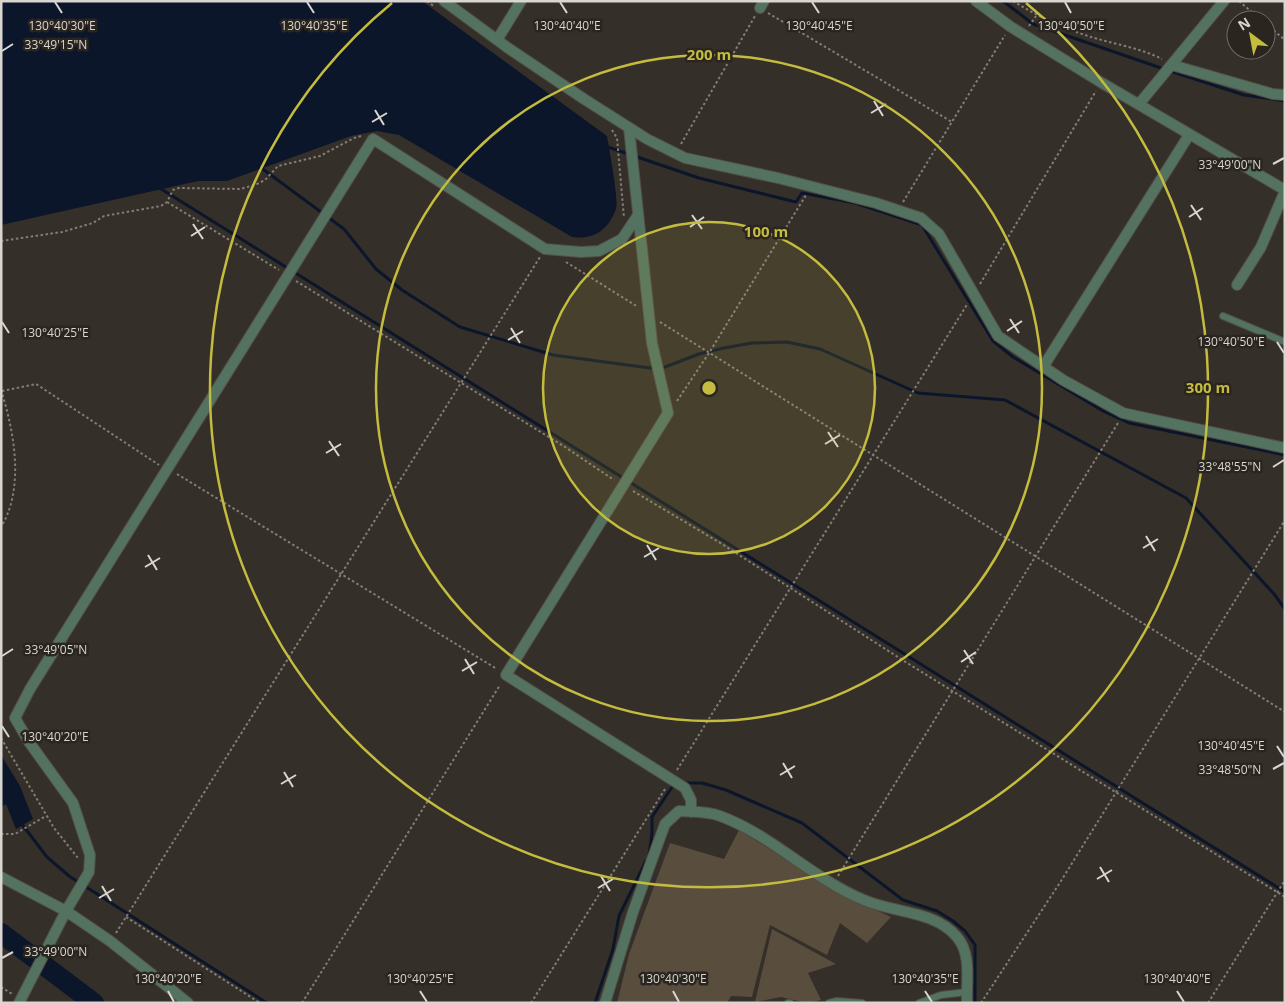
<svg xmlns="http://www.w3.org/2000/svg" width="1286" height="1004" viewBox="0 0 1286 1004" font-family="'Open Sans',sans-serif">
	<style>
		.green { fill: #594d3e }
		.water { fill: #0c162b }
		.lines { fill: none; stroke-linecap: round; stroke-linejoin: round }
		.stream { stroke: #0c162b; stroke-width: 3 }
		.river { stroke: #0c162b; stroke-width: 20 }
		.service-casing { stroke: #534d47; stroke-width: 8 }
		.minor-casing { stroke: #534d47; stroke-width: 12 }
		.tertiary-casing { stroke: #534d47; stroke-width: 12 }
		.path { stroke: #827d78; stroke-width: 2; stroke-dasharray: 2.5 2.5; stroke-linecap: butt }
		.service { stroke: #53725f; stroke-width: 6 }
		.minor { stroke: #53725f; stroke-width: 10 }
		.tertiary { stroke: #53725f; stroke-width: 10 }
		.ticks { fill: none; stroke: #d9d6d2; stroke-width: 2 }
		.ring { fill: none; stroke: #c4bc3e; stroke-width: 2.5 }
		.ticks-label { font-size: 12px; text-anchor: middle; fill: #d9d6d2; stroke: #2a261f; stroke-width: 5; stroke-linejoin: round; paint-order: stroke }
		.centre { fill: #c4bc3e; stroke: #2a261f; stroke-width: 2.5 }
		.ring-label { font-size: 15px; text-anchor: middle; font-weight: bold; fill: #c4bc3e; stroke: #2a261f; stroke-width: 5; stroke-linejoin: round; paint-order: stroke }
	</style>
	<rect width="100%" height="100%" fill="#352f29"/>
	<path class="green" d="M739 830 844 895 891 917 867 943 840 923 827 955 770 925 752 997 731 996 727 1003H617L629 954 670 843 724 859Z
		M772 929 836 964 808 973 821 1000 807 1003 781 997 755 1002Z"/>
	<path class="water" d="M1 1H422L607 136C609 149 619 200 616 209 608 231 593 240 572 237L399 135 377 131 351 136 227 181H198L1 225Z
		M1 755 20 786 33 819 16 829 6 804 1 807Z"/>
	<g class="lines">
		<path class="stream" d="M1003 1 1033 24 1164 69
			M1170 71 1244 95 1285 101
			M605 146 699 178 796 202 802 193 855 203 922 225 993 341 1013 357 1103 411 1129 423 1285 455
			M260 167 344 229 376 269 402 290 460 327 553 355 650 368 665 367 699 354 724 348 752 343 787 342 820 349 918 393 1005 400 1186 498 1274 594 1285 609
			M158 187 1285 892
			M683 783H702L726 790 802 823 903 900 937 911 953 921 965 931 975 945V1003
			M21 823 47 857 69 876 267 1003
			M649 855 652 834V817L674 784
			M85 1003 88 998
			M595 1003 613 949 619 916 646 861"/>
		<path class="river" d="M1 933 94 1003"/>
		<defs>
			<path id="service" d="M1223 316 1285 342
				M788 1003H790
				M829 1003 837 1001 862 1003
				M919 1003 941 995 967 992"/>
			<path id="minor" d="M444 1 508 48 584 99 647 139 685 158 778 178 876 203 921 218 939 234 998 336 1063 380 1123 413 1285 448
				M760 8 764 1
				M497 40 521 1
				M1172 65 1273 94 1285 95
				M629 128 652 343 668 413 506 675 685 788 691 800V812
				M1237 285 1261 247 1285 191
				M1043 367 1189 135
				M1 877 66 911 110 941 188 1003
				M66 911 89 872 90 855 73 803 29 742 15 718 30 689 373 139 545 249 581 252 599 251 622 239 638 215
				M605 1003 633 912 665 824 679 811C693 812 707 811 720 816 772 835 813 879 864 900 893 913 934 910 957 937 972 954 966 982 967 1003"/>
			<path id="tertiary" d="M976 1 1011 27 1102 83 1285 190
				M1139 104 1224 1
				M19 1003 66 911"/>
		</defs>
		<use href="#service" class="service-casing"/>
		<use href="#minor" class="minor-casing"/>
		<use href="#tertiary" class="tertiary-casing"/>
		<path class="path" d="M427 1 435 7
			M1013 1C1037 16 1063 28 1091 37 1114 44 1140 48 1162 59
			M1239 1 1261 20
			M768 13 952 122
			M1266 24 1285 40
			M1029 26 1036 16
			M612 130 617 138 624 218
			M681 144 755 16
			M167 202 279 270
			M903 202 1005 35
			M1 241 62 232 93 223 104 216 161 206 167 202 173 190 179 188 240 189 255 185 265 180 278 166 320 156 354 138 361 136
			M566 262 638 307
			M296 281 565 447 614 480
			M980 284 1096 91
			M660 322 1285 712
			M1 390C14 431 25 488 1 527
			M2 391 36 384 159 465
			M677 401 709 353 806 195
			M177 474 497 669
			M633 491 722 544 904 661 1285 897
			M1 738 54 828 78 858
			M677 770 968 303
			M1 834H15L46 816
			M838 876 1118 423
			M126 917 260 1003
			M116 933 540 257
			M1 987 12 994
			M302 1003 500 685
			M531 1003 665 789
			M981 1003 1061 881 1285 520
			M1208 1003 1285 880"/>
		<use href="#service" class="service"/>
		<use href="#minor" class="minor"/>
		<use href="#tertiary" class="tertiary"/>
	</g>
	<path class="ticks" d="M55 2 62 13M307 2 314 13M560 2 567 13M812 2 819 13M1065 2 1071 13M2 51 13 44M874 101 883 116M375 110 384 125M871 113 886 104M372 122 387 113M1273 164 1284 158M1191 205 1201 220M692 215 702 229M1189 217 1203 208M193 224 203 239M690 227 704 217M191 236 205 227M1010 319 1019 333M2 322 9 333M511 328 520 343M1007 331 1022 321M508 340 523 331M1277 342 1284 353M828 432 838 447M329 441 339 456M825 444 840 435M326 453 341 444M1273 467 1284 460M1146 536 1155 551M647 545 656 560M1143 548 1158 539M148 555 157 570M644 557 659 548M145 567 160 558M964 650 973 664M2 656 13 649M465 659 474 674M961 662 976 652M462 671 477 662M2 726 9 737M1277 746 1284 757M783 763 792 778M1273 769 1284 763M284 772 293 787M780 775 795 766M281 784 296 775M1100 867 1109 882M601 876 610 891M1097 879 1112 870M102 886 111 901M598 888 613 879M99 898 114 889M2 958 13 952M168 991 174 1002M420 991 427 1002M673 991 679 1002M925 991 932 1002M1177 991 1184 1002"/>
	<circle cx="709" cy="388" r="166" fill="#c4bc3e" fill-opacity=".12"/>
	<g class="ring">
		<circle cx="709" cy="388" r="166"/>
		<circle cx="709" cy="388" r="333"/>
		<path d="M1026 3A499 499 0 1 1 392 3"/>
	</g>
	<g class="ticks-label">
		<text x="62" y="30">130°40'30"E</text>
		<text x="314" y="30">130°40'35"E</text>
		<text x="819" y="30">130°40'45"E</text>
		<text x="567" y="30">130°40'40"E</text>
		<text x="1071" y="30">130°40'50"E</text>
		<text x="56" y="49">33°49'15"N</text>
		<text x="1230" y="169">33°49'00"N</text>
		<text x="55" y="337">130°40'25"E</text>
		<text x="1231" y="346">130°40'50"E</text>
		<text x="1230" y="471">33°48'55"N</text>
		<text x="56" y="654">33°49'05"N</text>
		<text x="55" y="741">130°40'20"E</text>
		<text x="1231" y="750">130°40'45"E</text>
		<text x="1230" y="774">33°48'50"N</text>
		<text x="56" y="956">33°49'00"N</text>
		<text x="168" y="983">130°40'20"E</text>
		<text x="420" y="983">130°40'25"E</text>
		<text x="673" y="983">130°40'30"E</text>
		<text x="925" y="983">130°40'35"E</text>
		<text x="1177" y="983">130°40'40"E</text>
	</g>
	<circle cx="709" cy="388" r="8" class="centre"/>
	<g class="ring-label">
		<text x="709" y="60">200 m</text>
		<text x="766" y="237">100 m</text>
		<text x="1208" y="393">300 m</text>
	</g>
	<rect width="1286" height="1004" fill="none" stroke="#d9d6d2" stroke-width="5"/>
	<g transform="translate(1251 35) rotate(328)"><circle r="24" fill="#2a261f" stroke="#706c67"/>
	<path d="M0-4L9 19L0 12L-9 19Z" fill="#c4bc3e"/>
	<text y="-8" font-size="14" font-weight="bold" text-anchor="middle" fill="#d9d6d2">N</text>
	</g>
</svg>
